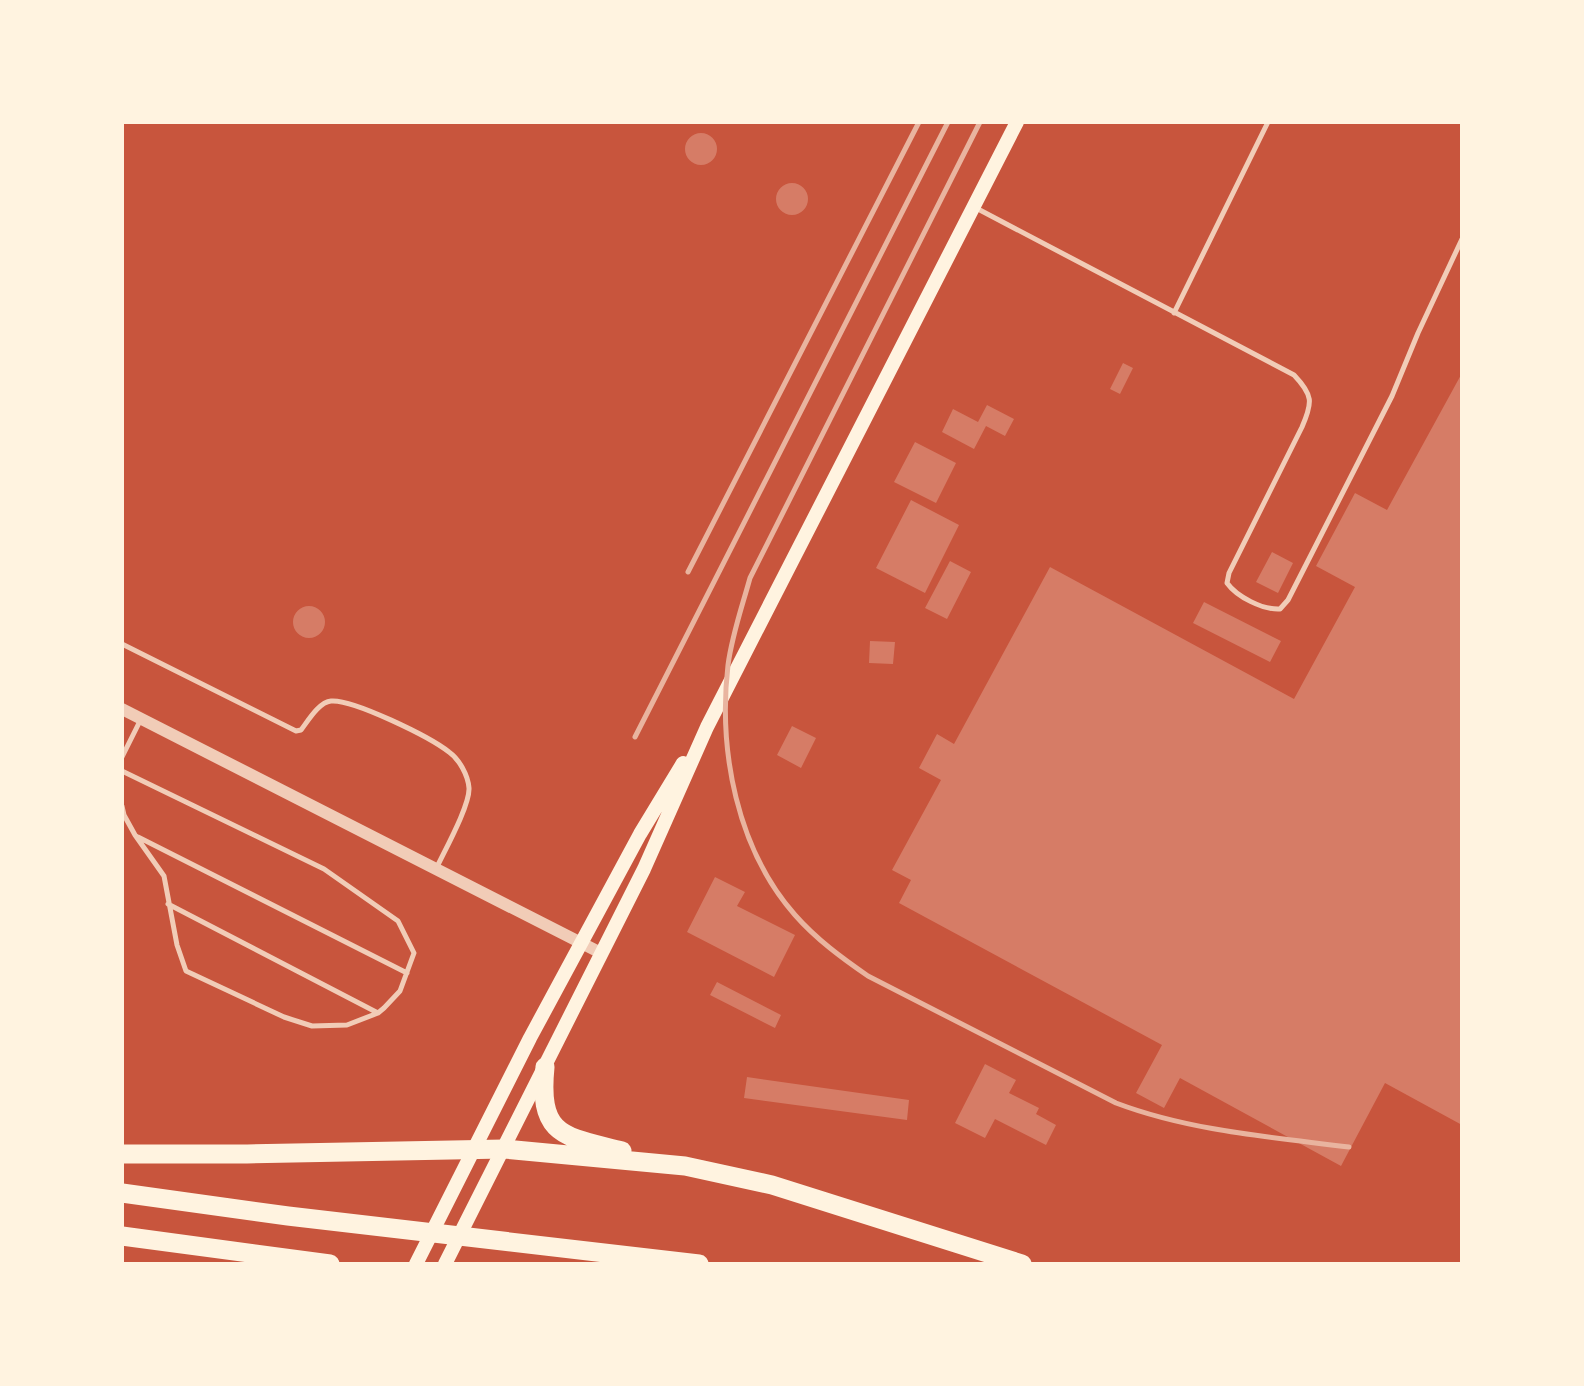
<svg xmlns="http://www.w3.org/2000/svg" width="1584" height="1386" viewBox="0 0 1584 1386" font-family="Figtree,sans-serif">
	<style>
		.building { fill: #d67c66 }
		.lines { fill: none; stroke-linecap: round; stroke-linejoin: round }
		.service { stroke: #f1ccb7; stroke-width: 5 }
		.tertiary { stroke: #f1ccb7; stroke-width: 12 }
		.secondary { stroke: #fff3e0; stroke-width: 14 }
		.motorway { stroke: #fff3e0; stroke-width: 19 }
		.rail { stroke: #e9b49f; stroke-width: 5 }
	</style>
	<rect width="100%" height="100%" fill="#c8553d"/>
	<path class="building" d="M685 149a16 16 0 1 1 32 0a16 16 0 1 1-32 0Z
		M776 199a16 16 0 1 1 32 0a16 16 0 1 1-32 0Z
		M1123 363 1133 368 1120 394 1110 389Z
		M1462 373V1125L1385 1083 1341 1166 1180 1078 1164 1108 1136 1093 1162 1045 899 903 911 880 892 870 941 780 919 768 937 734 954 744 1050 567 1294 699 1355 587 1316 566 1355 493 1387 510Z
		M987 405 1014 419 1005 436 986 426 974 449 942 432 953 409 978 422Z
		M915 442 956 463 936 503 894 482Z
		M911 500 959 525 925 593 876 568Z
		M1272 552 1293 563 1278 593 1256 582Z
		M950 561 971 572 947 619 925 608Z
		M1204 602 1281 641 1270 662 1193 623Z
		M293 622a16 16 0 1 1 32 0a16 16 0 1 1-32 0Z
		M870 641 895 642 893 664 869 663Z
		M792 726 816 738 801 768 777 755Z
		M715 877 745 892 737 906 795 935 774 977 687 932Z
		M717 982 781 1015 775 1028 710 995Z
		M985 1064 1016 1080 1009 1093 1039 1108 1036 1114 1056 1125 1046 1145 995 1119 985 1138 955 1123Z
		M747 1077 909 1100 907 1120 744 1098Z"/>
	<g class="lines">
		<path class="service" d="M976 208 1294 375C1313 395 1313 402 1302 427L1229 573 1227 583C1237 597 1263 610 1280 609L1288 600 1392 396 1418 333 1462 239
			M1174 313 1268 122
			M122 644 296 731 301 730C308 721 319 702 331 701 353 699 430 737 449 752 459 759 468 775 469 788 470 805 445 850 437 867
			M122 757 141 719
			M122 771 324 869 398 921 414 953 400 991 384 1008 378 1013 347 1025 312 1026 284 1017 186 971 177 945 164 876 135 835 124 815 122 806
			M138 837 407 973
			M168 904 378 1013"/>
		<path class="tertiary" d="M122 709 601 953"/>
		<path class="secondary" d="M416 1264 530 1038 640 834 683 763
			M445 1264 644 869 707 727 1017 122"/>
		<path class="motorway" d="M545 1067C538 1137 564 1136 622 1151
			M122 1154H247L504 1149 685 1166 772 1185 1022 1264
			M122 1193 288 1216 699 1264
			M122 1236 330 1264"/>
		<path class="rail" d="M980 122 750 578C742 607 732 635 728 665 718 751 737 849 795 915 816 939 842 958 868 976L1116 1103C1190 1131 1271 1137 1349 1147
			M688 572 919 122
			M635 737 948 122"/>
	</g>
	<rect width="1584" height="1386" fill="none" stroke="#fff3e0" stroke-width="248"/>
</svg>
